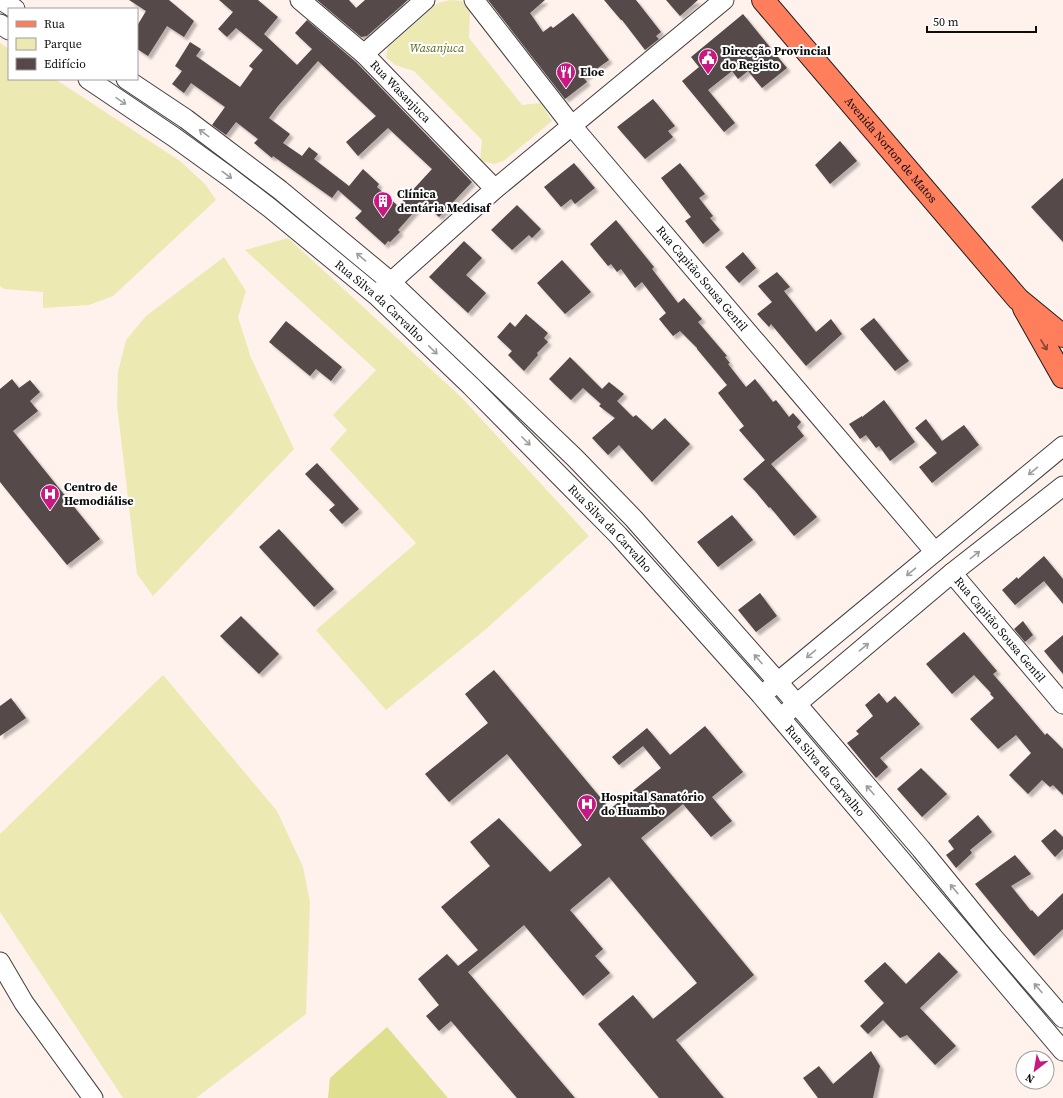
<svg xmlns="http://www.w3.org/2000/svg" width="1063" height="1098" viewBox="0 0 1063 1098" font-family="'Source Serif 4',serif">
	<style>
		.green { fill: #ede9b2 }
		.forest { fill: #dfdf90 }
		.building { fill: #56484a; fill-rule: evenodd; filter: url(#shadow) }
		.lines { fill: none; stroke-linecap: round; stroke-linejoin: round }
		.minor-casing { stroke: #3f3f3f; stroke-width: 21 }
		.major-casing { stroke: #1d1d1d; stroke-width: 24 }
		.minor { stroke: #fff; stroke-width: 19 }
		.major { stroke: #ff7e5c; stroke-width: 22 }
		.oneway { stroke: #9e9e9e }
		.oneway2 { stroke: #864534 }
		.labels { text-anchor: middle; stroke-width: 4; stroke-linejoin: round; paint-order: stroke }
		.park-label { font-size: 12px; font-style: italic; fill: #566a17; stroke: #fff }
		.poi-label { font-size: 12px; font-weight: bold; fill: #0c0c0c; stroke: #fff; text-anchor: start }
		.street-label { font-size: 12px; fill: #0c0c0c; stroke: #fff }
	</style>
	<defs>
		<filter id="shadow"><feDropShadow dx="3.5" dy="3.5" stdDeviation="1" flood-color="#0004"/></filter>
	</defs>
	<rect width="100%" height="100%" fill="#fff1ec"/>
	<path class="green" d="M450 0 462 1 470 11 469 38 522 105 541 103 552 121 505 160 495 164 480 161 482 140 414 71 395 65 386 57 388 47 438 3Z
		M0 43 9 49V79H55L180 161 205 184 216 200 113 296 89 305 43 308V292L4 289 0 286Z
		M288 238 460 396 589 536 486 629 386 710 316 630 416 543 330 449 347 430 333 415 376 370 245 250Z
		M224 257 246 291 238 317 251 358 294 449 153 596 137 574 117 405 118 372 126 340 146 316Z
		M163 675 277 811 303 867 310 902 306 1014 196 1098H123L0 912V834Z"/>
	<path class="forest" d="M387 1027 448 1098H328L330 1078Z"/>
	<path class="building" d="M129 0H169L194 21 184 37 167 26 148 56 137 49V26L146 11Z
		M219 0H258L278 17 264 34 297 65 312 49 295 33 307 20 356 62 472 182 439 217 423 202 398 230 400 232 390 242 388 241 385 245 355 218 362 211 338 190 332 198 273 156 272 158 254 143 258 139 236 122 226 135 212 125 225 107 191 83 184 93 172 84 182 71 175 66 190 42 201 49 196 56 240 87 253 69 249 66 263 50 236 28 227 37 218 29 233 12ZM318 61 376 116 346 142 358 156 388 128 432 169 398 206 377 187 379 184 363 169 349 186 314 159 318 154 309 147 302 156 283 143 290 134 269 118 278 106Z
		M317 0H349L356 8 365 0H408L367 36 361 37Z
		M488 0H545L530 13 543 32 551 26 553 28 573 13 609 60 584 78 587 82 565 99Z
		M604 0H636L661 32 656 36 659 39 645 50 622 20H621Z
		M666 0H698L680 16Z
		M743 14 787 68 762 88 748 71 738 79 732 71 708 90 735 123 724 132 682 81 699 67 691 57Z
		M653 99 675 126 668 131 673 137 645 159 617 127Z
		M840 141 857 161 830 184 815 165Z
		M574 163 595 188 575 204 571 199 561 207 544 187Z
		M680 163 705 194 699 198 713 216 710 218 720 230 703 244 685 221 691 217 661 178Z
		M1063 178V242L1031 207Z
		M517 205 541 229 532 238 529 235 512 250 491 230Z
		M616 220 654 267 652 269 678 303 684 298 702 319 698 322 727 356 725 357 730 363 728 364 746 387 755 379 773 402 776 400 789 417 793 413 801 422 797 427 804 436 771 464 817 517 794 536 770 507 769 508 755 491 743 479 765 460 739 430 744 426 718 393 727 385 697 349V348L680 331 673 336 659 319 666 313 642 282 635 288 621 269 617 272 611 264 608 266 590 244Z
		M464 241 482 258 466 275 486 293 468 313 429 277Z
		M743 252 756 268 739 283 725 267Z
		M562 260 591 292 565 314 537 283Z
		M777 272 790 287 784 291 816 332 831 319 842 334 806 366 771 324 769 327 757 314 772 302 758 286Z
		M526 314 548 333 544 338 548 342 537 353 538 355 524 371 508 355 512 351 497 337 510 322 515 327Z
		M874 318 909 361 895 371 860 329Z
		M286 321 342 367 331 381 316 369 310 376 269 342Z
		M570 357 602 389 609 382 624 394 617 401 633 417 636 415 652 430 665 418 690 444 652 482 619 445 608 455 592 438 615 418 599 406 601 404 583 388 571 400 549 379Z
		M12 379 19 388 30 380 40 392 30 401 38 411 13 431 100 539 67 565 0 482V389Z
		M884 400 915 442 890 461 879 446 876 448 866 435 860 439 849 424 862 416V417Z
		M926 419 942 441 964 425 979 445 932 483 919 467 937 453 915 428Z
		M317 463 359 509 342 524 329 510 335 505 305 474Z
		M732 515 753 540 718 567 697 542Z
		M279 529 334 589 314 607 259 547Z
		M1044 556 1063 579V604L1044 581 1015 605 1002 590 1017 577 1018 579Z
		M760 593 777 616 756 632 738 610Z
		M241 616 279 654 259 674 220 636Z
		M1023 621 1033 635 1025 642 1014 629Z
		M964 632 997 671 993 674 1045 735 1047 733 1063 749V795L1053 785 1050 787 1042 780 1028 794 1009 775 1031 753 1016 735 998 749 970 719 994 698 990 694 991 693 974 675 952 694 926 664Z
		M1063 635V674L1044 651Z
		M494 670 610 809 661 768 643 746 619 765 612 757 647 728 670 755 705 726 743 772 712 797 732 821 711 837 683 804 641 838 754 975 676 1040 724 1098H659L598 1024 633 995 653 1019 697 983 609 877 570 910 603 949 595 956 610 973 583 996 524 925 468 972 575 1098H517L451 1021 439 1031 426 1016 439 1005 418 979 447 954 458 966 478 950 441 907 490 866 470 842 499 818 550 872 582 845 507 754 449 802 425 774 488 723 465 694Z
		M879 693 887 703 895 696 920 724 880 758 888 767 876 778 847 743 859 734 856 731 873 716 865 705Z
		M11 698 26 718 0 736V706Z
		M921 768 947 794 922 817 897 789Z
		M978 815 992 832 970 850 972 853 956 868 946 855 954 849 948 841Z
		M1055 829 1063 837V849L1055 857 1041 841Z
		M1015 855 1031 874 1011 886 1031 911 1032 910 1038 917 1063 893V929L1034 956 975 884Z
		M939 952 958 972 920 1008 956 1046 935 1065 907 1035 900 1038 883 1020 868 1034 860 1026 884 1003 864 981 885 962 906 984Z
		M871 1051 880 1066 873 1098H818L803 1078 819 1066 833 1084Z"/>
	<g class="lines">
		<defs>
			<g id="minor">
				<path d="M1 0 15 9"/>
				<path id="s1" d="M300 0 364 54 495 189"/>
				<path id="s2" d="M474 0 572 126 935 552"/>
				<path d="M0 24 9 30"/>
				<path d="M364 54 425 0"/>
				<path id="s3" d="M88 79 174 137 228 176 270 208 377 296 471 386 618 535 761 695 1063 1051"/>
				<path d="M126 79 186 119 280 190 391 282 575 458 634 519 778 682 921 849 993 937 1063 1018"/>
				<path d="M382 290 495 189 724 0"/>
				<path id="s4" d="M952 573 1063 704"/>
				<path d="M768 690 1063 446"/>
				<path d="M786 713 952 573 1063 486"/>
				<path d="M0 962 24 1003 93 1098"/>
			</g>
			<g id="major">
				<path id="s5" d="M763 0 1018 299 1063 336"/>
				<path d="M1024 308 1063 377"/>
			</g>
		</defs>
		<use href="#minor" class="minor-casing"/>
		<use href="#major" class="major-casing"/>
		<use href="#minor" class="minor"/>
		<use href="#major" class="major"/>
	</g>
	<defs><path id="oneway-shaft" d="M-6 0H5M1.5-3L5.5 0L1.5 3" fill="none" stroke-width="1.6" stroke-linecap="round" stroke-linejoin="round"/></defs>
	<g class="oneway">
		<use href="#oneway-shaft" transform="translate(121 101) rotate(34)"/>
		<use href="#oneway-shaft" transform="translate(204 133) rotate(-143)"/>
		<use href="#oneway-shaft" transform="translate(227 175) rotate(37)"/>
		<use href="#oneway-shaft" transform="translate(361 257) rotate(-140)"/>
		<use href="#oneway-shaft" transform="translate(433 350) rotate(44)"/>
		<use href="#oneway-shaft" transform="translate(526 441) rotate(45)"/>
		<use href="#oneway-shaft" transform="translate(1033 471) rotate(141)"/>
		<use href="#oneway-shaft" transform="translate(975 555) rotate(-38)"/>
		<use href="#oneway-shaft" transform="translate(911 572) rotate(140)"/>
		<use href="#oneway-shaft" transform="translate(864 647) rotate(-40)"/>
		<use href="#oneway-shaft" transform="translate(811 654) rotate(140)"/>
		<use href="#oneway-shaft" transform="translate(758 659) rotate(-131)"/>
		<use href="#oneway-shaft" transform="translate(870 790) rotate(-131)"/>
		<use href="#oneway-shaft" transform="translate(954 889) rotate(-130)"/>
		<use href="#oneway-shaft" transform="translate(1038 988) rotate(-131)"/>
	</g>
	<use class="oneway2" href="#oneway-shaft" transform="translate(1044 345) rotate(59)"/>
	<defs>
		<symbol id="civic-pin" viewBox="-11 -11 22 30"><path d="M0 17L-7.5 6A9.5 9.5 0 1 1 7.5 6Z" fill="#c91881" stroke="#fff"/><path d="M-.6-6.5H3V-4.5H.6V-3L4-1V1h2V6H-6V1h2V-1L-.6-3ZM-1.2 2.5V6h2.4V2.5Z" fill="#fff"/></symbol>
		<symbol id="restaurant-pin" viewBox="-11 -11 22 30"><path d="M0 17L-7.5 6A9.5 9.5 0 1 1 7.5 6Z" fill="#c91881" stroke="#fff"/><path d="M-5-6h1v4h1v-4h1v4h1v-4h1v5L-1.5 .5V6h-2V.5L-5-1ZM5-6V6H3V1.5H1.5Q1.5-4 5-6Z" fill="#fff"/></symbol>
		<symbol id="building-pin" viewBox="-11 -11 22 30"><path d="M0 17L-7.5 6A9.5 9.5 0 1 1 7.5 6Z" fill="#c91881" stroke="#fff"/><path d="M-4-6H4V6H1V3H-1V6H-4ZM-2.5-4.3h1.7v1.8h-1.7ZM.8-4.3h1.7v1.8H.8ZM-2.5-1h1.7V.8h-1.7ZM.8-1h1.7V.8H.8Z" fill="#fff"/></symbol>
		<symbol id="hospital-pin" viewBox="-11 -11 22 30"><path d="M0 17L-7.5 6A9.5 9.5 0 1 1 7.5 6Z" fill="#c91881" stroke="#fff"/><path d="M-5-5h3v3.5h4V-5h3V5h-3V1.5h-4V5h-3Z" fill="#fff"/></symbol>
	</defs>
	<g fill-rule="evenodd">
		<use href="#civic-pin" x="697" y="47" width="22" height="30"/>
		<use href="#restaurant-pin" x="555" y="61" width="22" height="30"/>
		<use href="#building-pin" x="372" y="190" width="22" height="30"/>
		<use href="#hospital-pin" x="39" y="483" width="22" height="30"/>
		<use href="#hospital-pin" x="576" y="793" width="22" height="30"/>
	</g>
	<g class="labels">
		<g class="park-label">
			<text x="437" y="52">Wasanjuca</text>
		</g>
		<g class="poi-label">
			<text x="722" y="55">Direcção Provincial<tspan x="722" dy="14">do Registo</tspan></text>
			<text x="580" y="76">Eloe</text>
			<text x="397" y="198">Clínica<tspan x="397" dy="14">dentária Medisaf</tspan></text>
			<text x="64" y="491">Centro de<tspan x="64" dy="14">Hemodiálise</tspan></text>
			<text x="601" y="801">Hospital Sanatório<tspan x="601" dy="14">do Huambo</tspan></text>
		</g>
		<g class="street-label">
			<text dy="4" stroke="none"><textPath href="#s1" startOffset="136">Rua Wasanjuca</textPath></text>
			<text dy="4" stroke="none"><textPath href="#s5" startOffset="197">Avenida Norton de Matos</textPath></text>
			<text dy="4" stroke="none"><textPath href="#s2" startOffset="360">Rua Capitão Sousa Gentil</textPath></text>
			<text dy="4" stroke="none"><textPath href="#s3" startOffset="367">Rua Silva da Carvalho</textPath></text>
			<text dy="4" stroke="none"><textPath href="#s3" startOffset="691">Rua Silva da Carvalho</textPath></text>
			<text dy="4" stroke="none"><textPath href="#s4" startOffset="74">Rua Capitão Sousa Gentil</textPath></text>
			<text dy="4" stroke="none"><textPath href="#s3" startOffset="1015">Rua Silva da Carvalho</textPath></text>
		</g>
	</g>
	<rect x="8" y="8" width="130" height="72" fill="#ffffff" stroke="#9e9e9e"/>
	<rect x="16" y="21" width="20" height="6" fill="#ff7e5c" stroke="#9e9e9e"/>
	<text x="44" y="28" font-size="12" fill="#0c0c0c">Rua</text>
	<rect x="16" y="38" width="20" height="12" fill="#ede9b2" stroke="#9e9e9e"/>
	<text x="44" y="48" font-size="12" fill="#0c0c0c">Parque</text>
	<rect x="16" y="58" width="20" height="12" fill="#56484a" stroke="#9e9e9e"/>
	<text x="44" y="68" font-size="12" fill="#0c0c0c">Edifício</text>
	<g transform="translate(1035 1070) rotate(211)"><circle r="19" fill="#ffffff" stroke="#9e9e9e"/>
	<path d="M0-3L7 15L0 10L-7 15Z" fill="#c91881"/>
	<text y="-6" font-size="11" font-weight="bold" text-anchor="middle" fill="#0c0c0c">N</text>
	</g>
	<path d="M927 26v6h109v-6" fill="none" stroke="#0c0c0c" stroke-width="2"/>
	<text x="933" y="26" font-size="12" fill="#0c0c0c" stroke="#ffffff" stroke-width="3" paint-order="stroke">50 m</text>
</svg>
